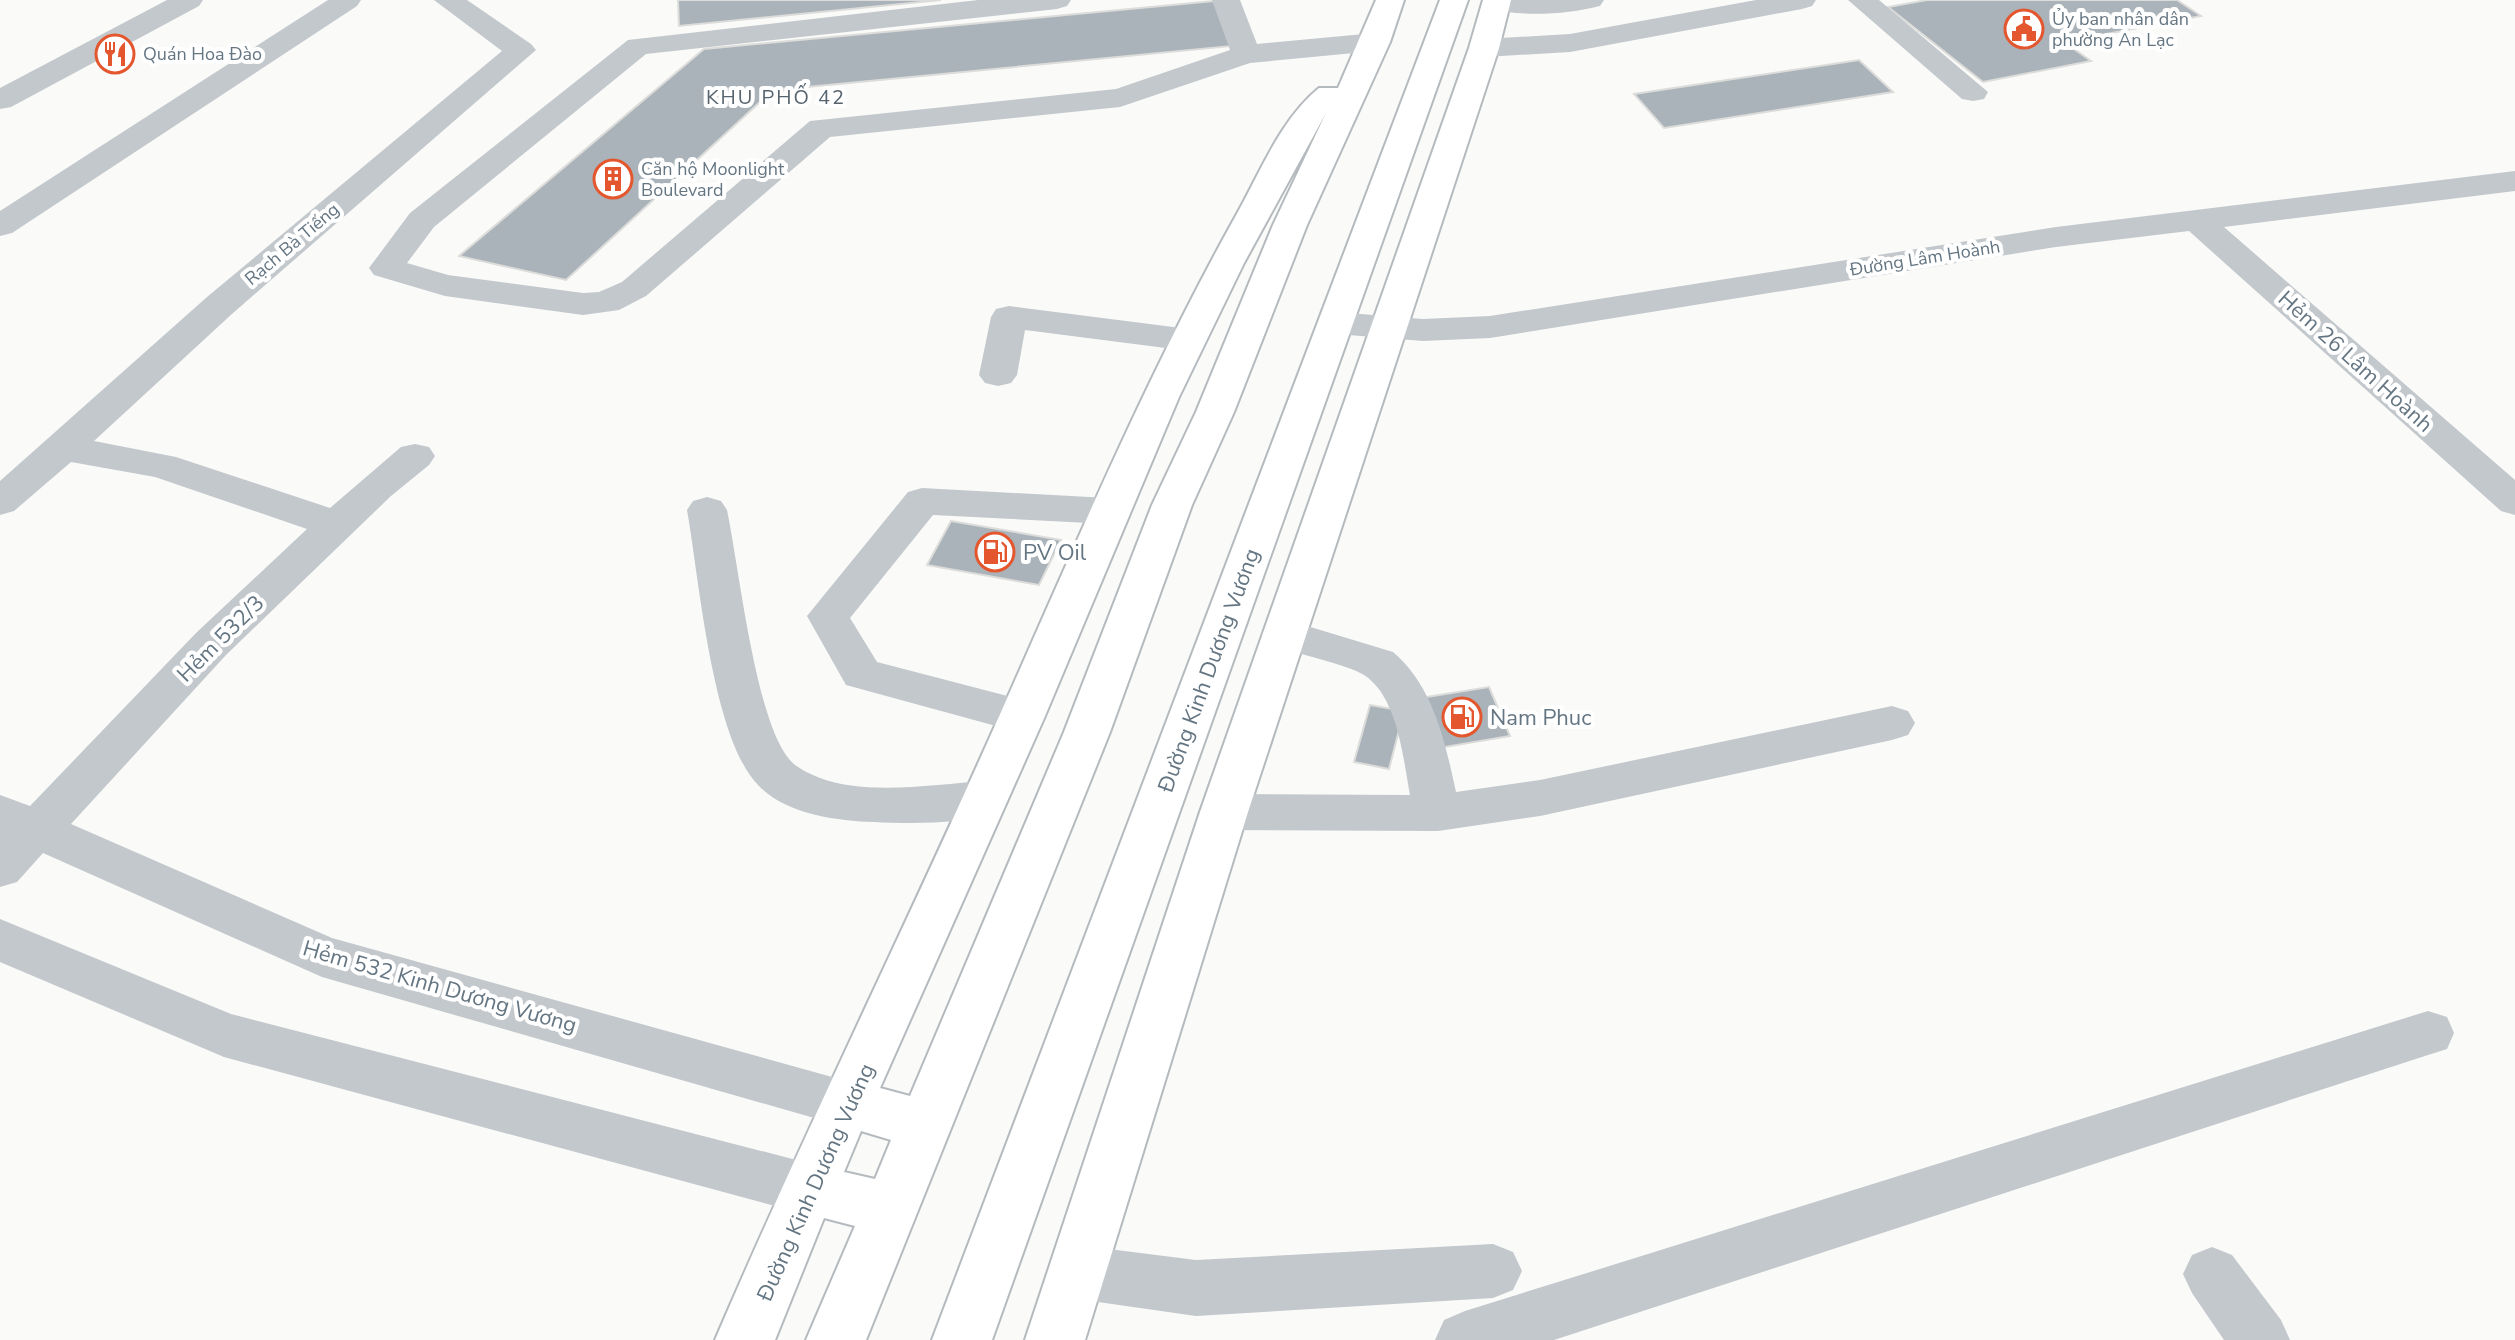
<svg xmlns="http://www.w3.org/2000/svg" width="2515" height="1340" viewBox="0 0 2515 1340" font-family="'Nunito Sans',sans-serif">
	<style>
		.building { fill: #aab3b9; stroke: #dcdcda; stroke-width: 2 }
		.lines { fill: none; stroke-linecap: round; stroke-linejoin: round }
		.major-casing { stroke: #b5babe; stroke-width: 4 }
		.minor { fill: #c3c8cc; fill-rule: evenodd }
		.major { fill: #fff; fill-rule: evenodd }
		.labels { text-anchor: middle; stroke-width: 8; stroke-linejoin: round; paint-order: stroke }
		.far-poi-label { font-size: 18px; fill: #657683; stroke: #fff; text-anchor: start }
		.far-street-label { font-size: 18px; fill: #657683; stroke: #fff }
		.far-neighbourhood-label { font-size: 20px; letter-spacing: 2px; fill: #57646e; stroke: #fff }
		.street-label { font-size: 22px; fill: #657683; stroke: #fff }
		.poi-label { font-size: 22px; fill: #657683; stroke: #fff; text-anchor: start }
	</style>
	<rect width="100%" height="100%" fill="#fafaf8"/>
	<path class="building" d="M678 0H941L679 26Z
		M1927 0H2177L2201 16 2064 42 2091 61 1983 82 1888 7Z
		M1214 1 1232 46 807 87 759 103 566 280 459 256 704 49Z
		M1859 60 1893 92 1664 128 1634 94Z
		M951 521 1061 540 1039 585 927 565Z
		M1489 687 1510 736 1433 749 1414 699Z
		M1370 705 1404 711 1389 769 1354 762Z"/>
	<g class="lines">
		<defs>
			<path id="major" d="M1376 0H1404L1390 42 1307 225 1234 412 1192 505 1110 732 866 1340H806L855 1226 824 1218 775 1340H715C807 1125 911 916 1005 703 1079 536 1150 369 1239 210 1262 168 1282 118 1319 88H1338ZM1326 113 1273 225 1196 412 1152 505 1064 732 910 1096 880 1088 1045 716 1179 397 1244 263ZM861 1131 891 1140 875 1179 844 1172Z
				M1440 0H1468L992 1340H932Z
				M1483 0H1511L1499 48 1248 812 1085 1340H1025L1200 812 1469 48Z"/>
		</defs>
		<use href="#major" class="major-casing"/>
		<path class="minor" d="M167 0H203L199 6 11 107 0 109V88Z
			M328 0H361L357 6 12 233 0 236V211Z
			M434 0H467L531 44 536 50 233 313 94 441 176 457 330 508 401 447 415 444 429 447 435 456 429 465 391 496 226 655 71 824 332 938 868 1087 876 1104 868 1121 849 1128 322 977 43 853 17 882 0 887V795L30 806 196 633 307 529 155 477 71 462 14 511 0 515V481L207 297 502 51Z
			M978 0H1071L1067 6 1057 9 646 54 434 227 407 263 448 275 583 293 599 292 622 282 810 121 1116 89 1230 50 1212 0H1240L1257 44 1375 33 1385 36 1390 42 1385 48 1375 51 1250 63 1120 107 830 137 646 296 619 310 583 315 445 296 374 275 369 268 410 213 628 40Z
			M1483 0H1604L1600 6C1564 15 1522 17 1486 8Z
			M1756 0H1816L1812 6 1802 9 1570 52 1484 57 1474 54 1469 48 1474 42 1484 39 1570 34Z
			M1848 0H1879L1988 92 1984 99 1973 101 1962 99Z
			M2515 171V191L2224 227 2515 480V515L2501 511 2189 231 2056 247 1490 338 1423 341 1336 334 1323 331 1318 323 1323 315 1336 312 1423 319 1490 316 2056 227Z
			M1009 306 1189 329 1202 332 1207 340 1202 348 1189 351 1025 330 1017 375 1011 383 998 386 985 383 979 375 991 317 996 309Z
			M922 488 1108 498 1122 502 1128 511 1122 520 1108 524 933 515 850 618 877 662 1038 704 1045 716 1038 728 1022 733 846 685 807 616 908 492Z
			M707 497 721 501 727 510C739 567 755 718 789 759 796 768 810 774 820 778 866 796 937 784 985 781L1002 786 1008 799 1002 812C963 824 914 824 874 822 837 821 786 814 759 786 712 740 699 576 687 510L693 501Z
			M1284 619 1393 652C1434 687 1445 742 1456 792L1540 780 1892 706 1908 711 1915 723 1908 735 1892 740 1540 816 1438 831 1224 830 1207 825 1200 812 1207 799 1224 794 1410 795C1403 758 1398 697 1364 675 1346 664 1291 652 1269 645L1262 634 1269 623Z
			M0 919 231 1014 808 1163 828 1171 836 1189 828 1207 808 1215 224 1057 0 962Z
			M2428 1011 2447 1017 2454 1033 2447 1049 2428 1055 1554 1340H1435L1444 1320 1465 1311Z
			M1493 1244 1513 1252 1522 1271 1513 1290 1493 1298 1196 1316 1077 1299 1057 1291 1048 1272 1057 1253 1077 1245 1196 1260Z
			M2212 1247 2232 1255 2281 1320 2290 1340H2224L2192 1293 2183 1274 2192 1255Z"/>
		<use href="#major" class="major"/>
	</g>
	<defs>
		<symbol id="civic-ring" viewBox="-11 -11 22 22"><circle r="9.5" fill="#fff" stroke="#e4572e" stroke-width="1.5"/><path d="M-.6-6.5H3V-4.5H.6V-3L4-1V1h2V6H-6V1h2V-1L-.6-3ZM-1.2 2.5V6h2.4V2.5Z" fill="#e4572e"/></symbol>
		<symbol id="restaurant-ring" viewBox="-11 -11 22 22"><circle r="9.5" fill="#fff" stroke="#e4572e" stroke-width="1.5"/><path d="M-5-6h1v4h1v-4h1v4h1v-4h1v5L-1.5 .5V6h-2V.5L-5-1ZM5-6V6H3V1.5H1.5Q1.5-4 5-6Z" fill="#e4572e"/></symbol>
		<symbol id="building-ring" viewBox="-11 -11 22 22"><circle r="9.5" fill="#fff" stroke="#e4572e" stroke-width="1.5"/><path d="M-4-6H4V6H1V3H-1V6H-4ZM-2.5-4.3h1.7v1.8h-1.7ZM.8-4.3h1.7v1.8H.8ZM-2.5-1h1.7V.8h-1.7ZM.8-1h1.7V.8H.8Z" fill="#e4572e"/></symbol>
		<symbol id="fuel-ring" viewBox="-11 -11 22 22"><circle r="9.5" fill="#fff" stroke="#e4572e" stroke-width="1.5"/><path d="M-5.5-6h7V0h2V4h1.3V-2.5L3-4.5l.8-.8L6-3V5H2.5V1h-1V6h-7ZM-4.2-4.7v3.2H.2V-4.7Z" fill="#e4572e"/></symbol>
	</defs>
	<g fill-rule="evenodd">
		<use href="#civic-ring" x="2002" y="7" width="44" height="44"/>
		<use href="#restaurant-ring" x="93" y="32" width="44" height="44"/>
		<use href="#building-ring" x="591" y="157" width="44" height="44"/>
		<use href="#fuel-ring" x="973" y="530" width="44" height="44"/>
		<use href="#fuel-ring" x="1440" y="695" width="44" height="44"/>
	</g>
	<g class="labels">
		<g class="far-poi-label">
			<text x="2052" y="25">Ủy ban nhân dân<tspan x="2052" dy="21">phường An Lạc</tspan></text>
			<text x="143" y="60">Quán Hoa Đào</text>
			<text x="641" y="175">Căn hộ Moonlight<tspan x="641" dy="21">Boulevard</tspan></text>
		</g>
		<g class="far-street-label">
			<text transform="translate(292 244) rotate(-40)" y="6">Rạch Bà Tiếng</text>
			<text transform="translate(1925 258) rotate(-9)" y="6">Đường Lâm Hoành</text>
		</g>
		<g class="far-neighbourhood-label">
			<text x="776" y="104">KHU PHỐ 42</text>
		</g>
		<g class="street-label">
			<text transform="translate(2356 361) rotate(42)" y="8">Hẻm 26 Lâm Hoành</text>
			<text transform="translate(220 638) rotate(-45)" y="8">Hẻm 532/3</text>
			<text transform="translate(1208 670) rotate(-70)" y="8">Đường Kinh Dương Vương</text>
			<text transform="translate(440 986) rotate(16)" y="8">Hẻm 532 Kinh Dương Vương</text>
			<text transform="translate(815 1182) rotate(-66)" y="8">Đường Kinh Dương Vương</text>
		</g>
		<g class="poi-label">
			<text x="1023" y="560">PV Oil</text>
			<text x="1490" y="725">Nam Phuc</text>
		</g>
	</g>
</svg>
